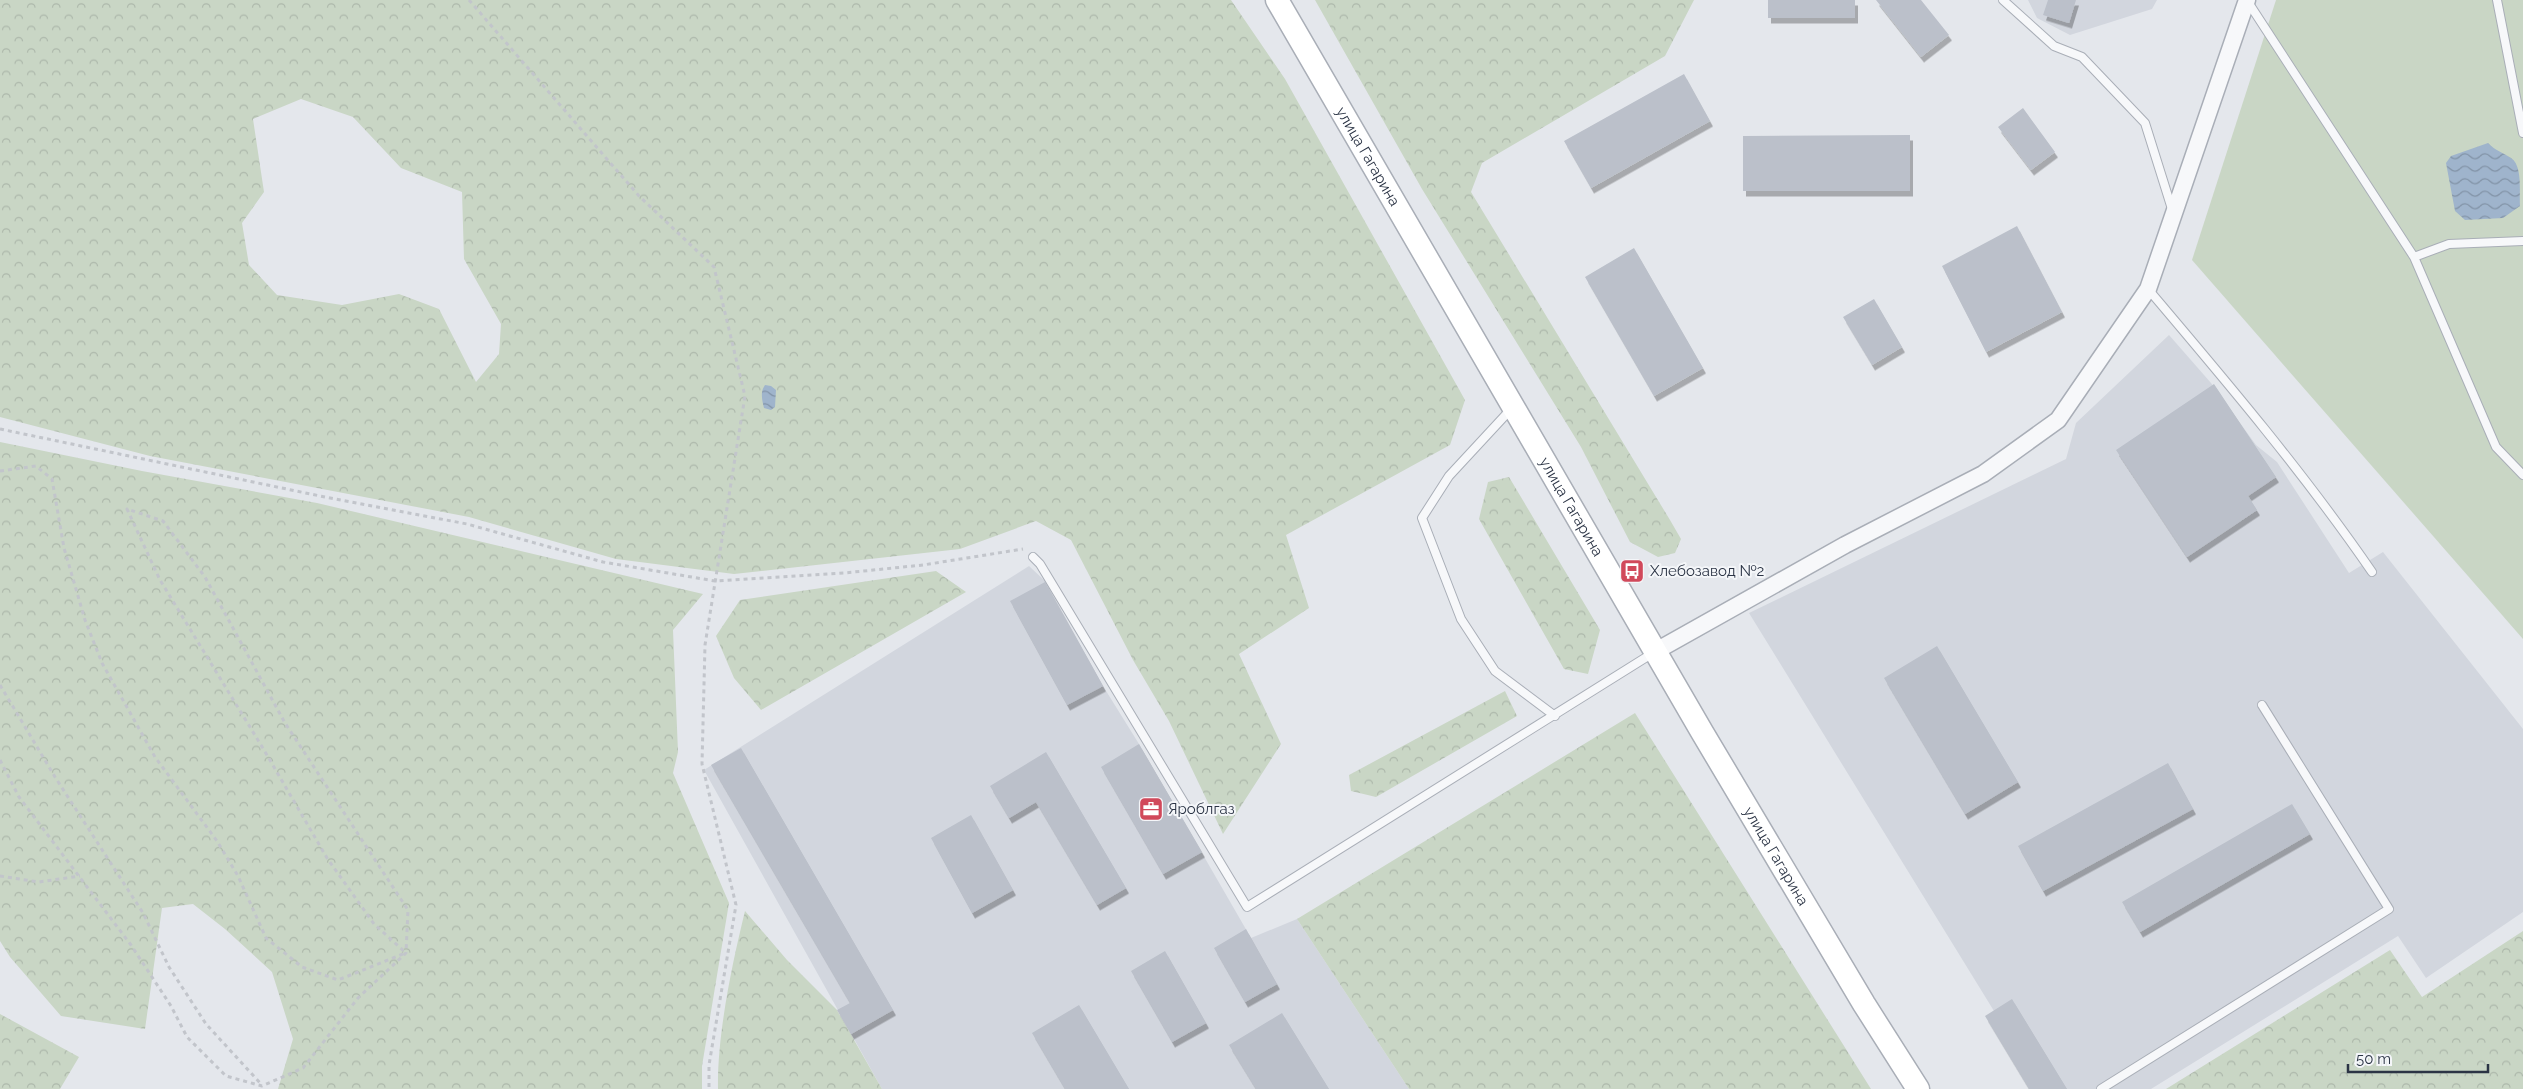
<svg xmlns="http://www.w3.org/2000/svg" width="2523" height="1089" viewBox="0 0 2523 1089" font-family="Raleway,sans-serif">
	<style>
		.built { fill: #d2d6de }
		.green { fill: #c9d6c5 }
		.forest { fill: url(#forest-crowns); fill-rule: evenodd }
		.water { fill: url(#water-waves) }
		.building { fill: #bbc0ca; filter: url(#shadow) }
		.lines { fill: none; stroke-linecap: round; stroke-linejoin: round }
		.lane-casing { stroke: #a9aeb7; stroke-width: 10 }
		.street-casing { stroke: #a9aeb7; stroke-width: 19 }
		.secondary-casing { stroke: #a9aeb7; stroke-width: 25 }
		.path { stroke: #c2c5cb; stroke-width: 3; stroke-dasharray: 4 4; stroke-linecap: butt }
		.lane { stroke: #f7f8fa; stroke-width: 8 }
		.street { stroke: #f7f8fa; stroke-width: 16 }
		.secondary { stroke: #fff; stroke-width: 22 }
		.labels { text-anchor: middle; stroke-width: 4; stroke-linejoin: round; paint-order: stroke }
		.street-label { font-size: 15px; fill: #2b3445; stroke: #f4f6f9 }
		.poi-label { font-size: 15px; fill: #2b3445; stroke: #f4f6f9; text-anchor: start }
	</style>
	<defs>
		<pattern id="forest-crowns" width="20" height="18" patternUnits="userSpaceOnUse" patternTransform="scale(1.25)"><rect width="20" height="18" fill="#c9d6c5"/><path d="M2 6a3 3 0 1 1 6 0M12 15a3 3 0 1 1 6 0" fill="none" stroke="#adb8ab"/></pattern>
		<pattern id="water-waves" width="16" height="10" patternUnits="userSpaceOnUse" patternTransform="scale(1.25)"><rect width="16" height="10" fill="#9fb4cc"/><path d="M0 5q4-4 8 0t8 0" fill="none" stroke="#8293a7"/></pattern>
		<filter id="shadow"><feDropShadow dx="3" dy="5.5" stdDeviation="0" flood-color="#0004"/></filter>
	</defs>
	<rect width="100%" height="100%" fill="#e4e7ec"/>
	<path class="built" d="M2028 0H2157L2152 9 2070 35 2037 18Z
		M2169 335 2211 383 2256 445 2277 462 2349 573 2383 552 2523 729V912L2426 978 2398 936 2151 1089H2042L1749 613 2066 459 2076 423Z
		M1029 566 1046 582 1103 686 1139 744 1251 938 1297 919 1409 1089H882L704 770Z"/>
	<path class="green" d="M2276 0H2523V639L2192 260Z"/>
	<path class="forest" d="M0 0H1231L1285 79 1465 400 1450 445 1286 535 1309 608 1239 654 1281 744 1223 834 1169 721 1133 660 1071 540 1036 521 960 549 734 574 616 559 469 517 150 456 0 417ZM301 99 353 117 401 168 462 192 464 259 501 324 499 354 476 382 439 309 399 294 342 305 277 295 249 265 242 223 264 192 253 119Z
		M1315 0H1694L1665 56 1482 163 1471 192 1670 520 1681 539 1675 553 1658 557 1630 542 1581 447 1422 189Z
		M0 442 142 471 317 503 703 594 673 630 678 752 673 773 729 903 702 1066V1089H278L293 1039 272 972 225 929 193 904 162 908 145 1029 61 1016 10 957 0 941Z
		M1509 477 1600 630 1588 674 1564 669 1479 519 1488 482Z
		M936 571 966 592 761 710 734 678 716 636 740 600Z
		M1505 691 1517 716 1376 797 1351 791 1349 775Z
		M1635 713 1871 1089H1409L1297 919Z
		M745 911 787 960 837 1010 882 1089H718C717 1035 732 964 745 911Z
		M2523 931V1089H2166L2390 950 2422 997Z
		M0 1014 79 1057 60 1089H0Z"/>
	<path class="water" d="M2488 143C2496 151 2502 152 2511 158 2523 166 2519 192 2520 206L2503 218 2465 220 2455 211 2446 163 2451 156Z
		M765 385 771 386 776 390 775 407 771 410 764 408C762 400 760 392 765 385Z"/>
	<path class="building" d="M1768 0H1855V18H1768Z
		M1876 0H1921L1949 35 1921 57Z
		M2048 0H2076L2069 23 2043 15Z
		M1684 74 1710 121 1591 188 1564 141Z
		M2023 108 2055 152 2031 170 1998 127Z
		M1910 135V191H1743V136Z
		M2017 226 2062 312 1986 352 1942 266Z
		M1634 248 1703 368 1654 396 1585 277Z
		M1874 299 1902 347 1872 365 1843 317Z
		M2214 384 2276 477 2248 496 2257 510 2187 557 2116 450Z
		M1045 582 1103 686 1067 705 1010 601Z
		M1937 646 2018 782 1965 814 1884 678Z
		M1139 744 1202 852 1163 874 1101 767Z
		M741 748 893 1010 851 1034 837 1010 850 1003 711 765Z
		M1046 752 1126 888 1097 905 1036 802 1009 818 990 786Z
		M2168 763 2193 809 2043 891 2018 846Z
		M2292 804 2310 834 2140 932 2122 902Z
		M971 815 1013 890 972 913 931 838Z
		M1246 929 1277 984 1245 1002 1214 948Z
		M1165 951 1206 1023 1172 1042 1131 971Z
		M2012 999 2067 1089H2029L1985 1016Z
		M1079 1005 1129 1089H1065L1032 1033Z
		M1282 1013 1329 1089H1256L1229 1045Z"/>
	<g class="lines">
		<defs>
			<path id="lane" d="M2003 0 2054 46 2082 57 2145 123 2172 209
				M2497 0 2523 133
				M2248 2 2414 257 2496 447 2523 475
				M2414 257 2449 244 2523 241
				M2148 289C2226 381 2304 473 2372 572
				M1512 408 1449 476 1422 518 1461 619 1495 671 1555 716
				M1033 557 1040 564 1247 907 1653 653
				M2101 1089 2389 909 2262 705"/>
			<path id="street" d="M1656 651 1845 545 1983 474 2058 420 2148 289 2247 0"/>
			<g id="secondary">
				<path id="s1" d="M1277 0 1702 732 1864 1004 1918 1089"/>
			</g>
		</defs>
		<use href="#lane" class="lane-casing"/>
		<use href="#street" class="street-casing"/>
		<use href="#secondary" class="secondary-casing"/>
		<path class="path" d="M469 0 639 196 714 267 745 396 705 645 702 764 736 905 709 1065V1089
			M0 429 320 496 467 524 603 562 715 581 844 573 923 565 1023 549
			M0 471 36 466 52 479 64 548 85 620 102 663 155 757 217 841 238 876 266 938 302 967 338 980 403 954
			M0 685 55 777 143 913 169 967 206 1024 262 1085
			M0 760 19 797 131 945 171 1006 187 1037 226 1076 262 1086 303 1068 358 998 406 953 408 910 285 723 205 577 163 521 127 509 160 580 264 750 327 858 374 924 406 953
			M0 876 39 882 80 876"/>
		<use href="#lane" class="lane"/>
		<use href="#street" class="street"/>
		<use href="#secondary" class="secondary"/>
	</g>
	<defs>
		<symbol id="bus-square" viewBox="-11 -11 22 22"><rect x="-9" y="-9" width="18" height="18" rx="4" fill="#d1495b" stroke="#f4f6f9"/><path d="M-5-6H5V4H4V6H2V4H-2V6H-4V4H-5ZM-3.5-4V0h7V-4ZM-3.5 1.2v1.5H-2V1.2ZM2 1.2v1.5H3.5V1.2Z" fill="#fff"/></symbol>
		<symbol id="office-square" viewBox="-11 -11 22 22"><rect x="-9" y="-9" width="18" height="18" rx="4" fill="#d1495b" stroke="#f4f6f9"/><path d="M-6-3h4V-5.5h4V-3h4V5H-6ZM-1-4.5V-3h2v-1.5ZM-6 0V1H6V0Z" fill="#fff"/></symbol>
	</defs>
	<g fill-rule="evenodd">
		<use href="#bus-square" x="1618" y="557" width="28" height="28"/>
		<use href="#office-square" x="1137" y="795" width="28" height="28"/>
	</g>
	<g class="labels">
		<g class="street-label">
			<text dy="5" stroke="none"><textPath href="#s1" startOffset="181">улица Гагарина</textPath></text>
			<text dy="5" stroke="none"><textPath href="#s1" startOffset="586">улица Гагарина</textPath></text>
			<text dy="5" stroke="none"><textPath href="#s1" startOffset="991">улица Гагарина</textPath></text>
		</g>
		<g class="poi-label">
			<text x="1650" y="576">Хлебозавод №2</text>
			<text x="1168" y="814">Яроблгаз</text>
		</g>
	</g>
	<path d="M2348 1064v8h140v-8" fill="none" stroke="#2b3445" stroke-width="2.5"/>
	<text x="2356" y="1064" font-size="15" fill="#2b3445" stroke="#f4f6f9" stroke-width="4" paint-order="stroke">50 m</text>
</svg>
